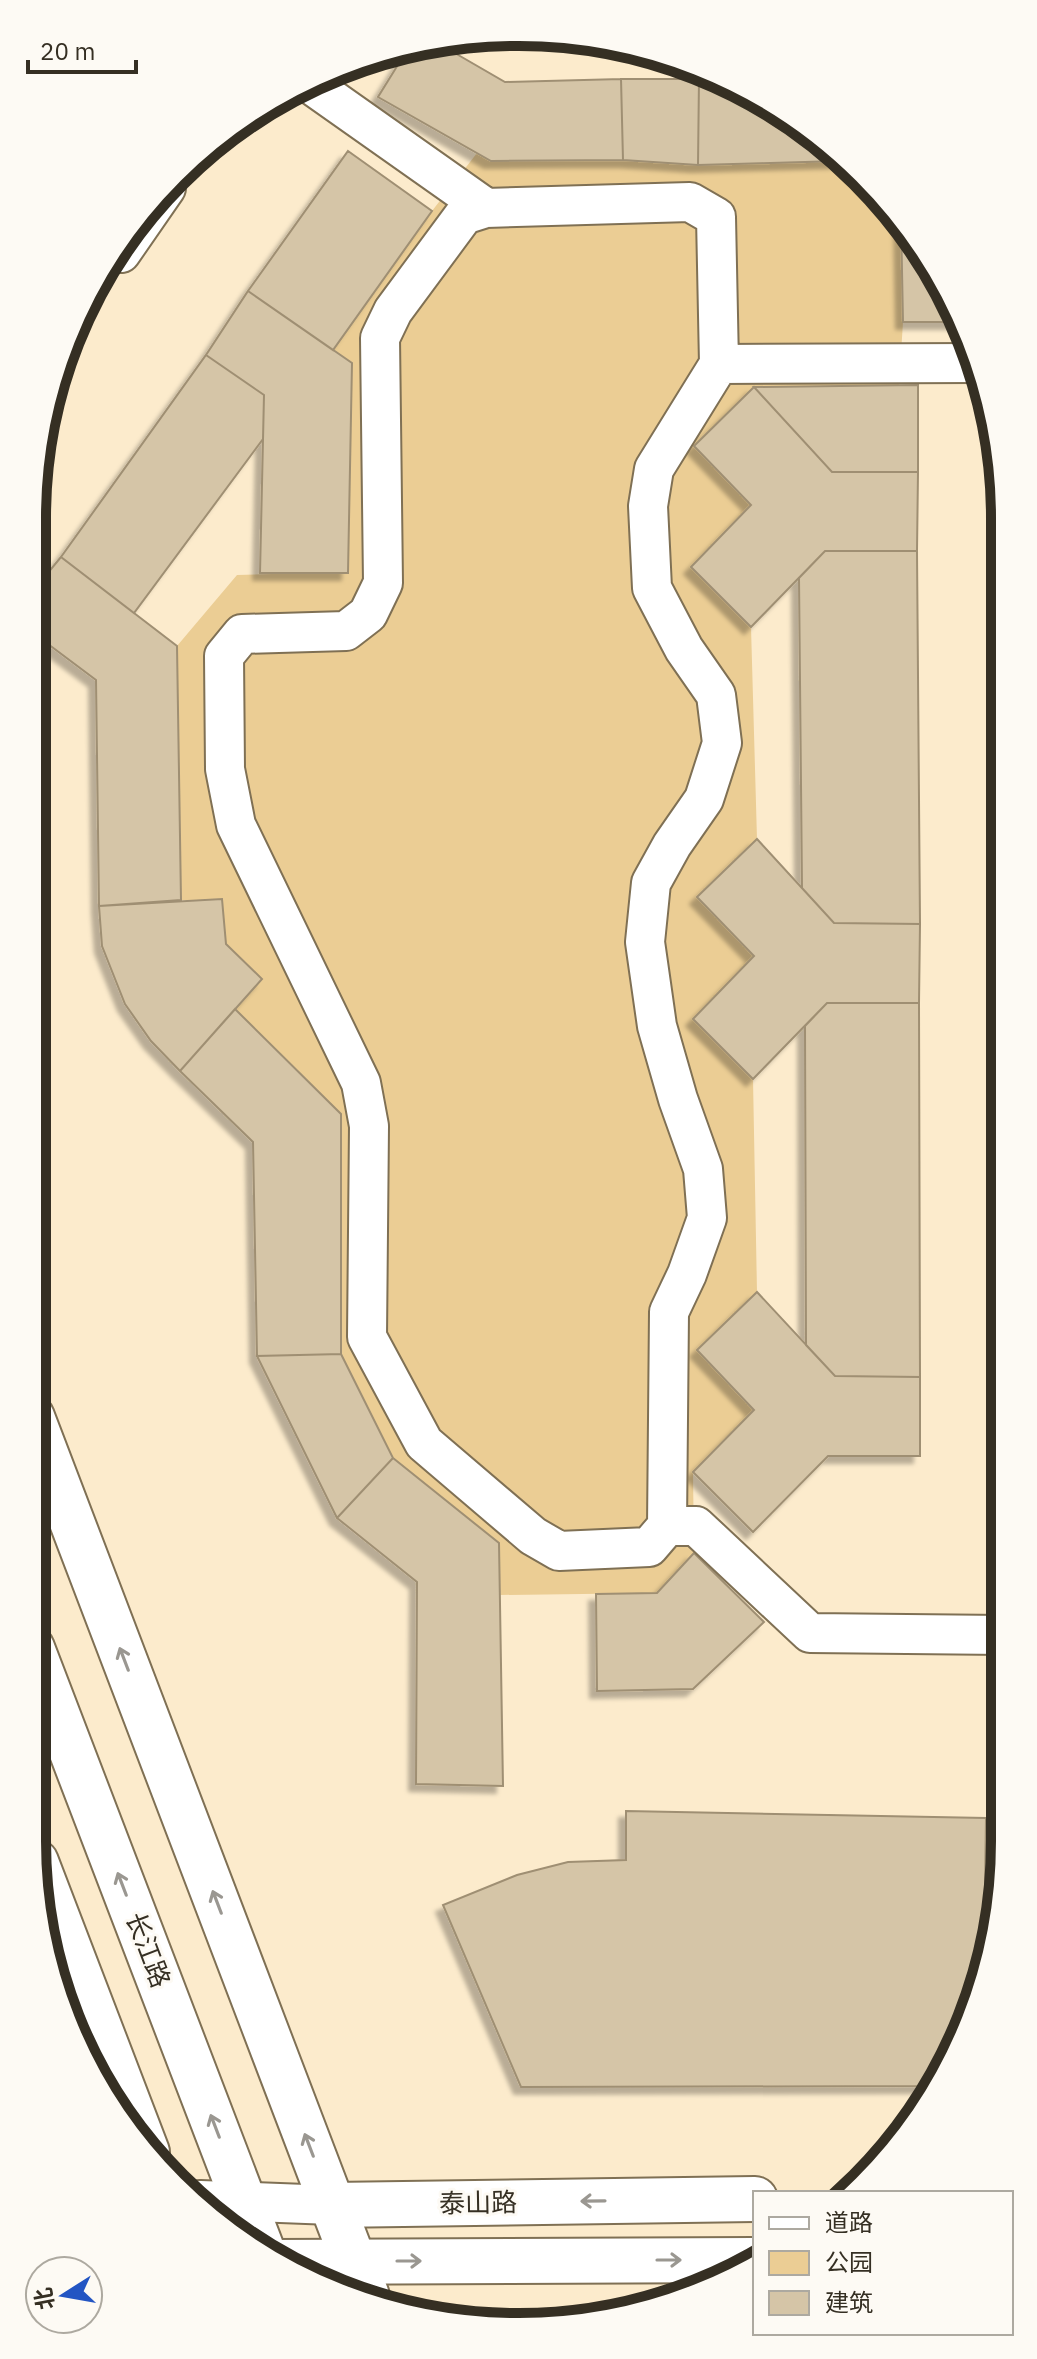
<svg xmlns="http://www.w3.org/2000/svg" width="1037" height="2359" viewBox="0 0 1037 2359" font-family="'IBM Plex Sans','Noto Sans SC',sans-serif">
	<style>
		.green { fill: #ebcd94 }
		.building { fill: #d5c5a7; stroke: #9f8f73; stroke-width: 2; filter: url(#shadow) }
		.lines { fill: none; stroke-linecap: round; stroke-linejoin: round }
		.street-casing { stroke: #7f7054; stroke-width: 42 }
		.secondary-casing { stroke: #7f7054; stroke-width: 48 }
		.primary-casing { stroke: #7f7054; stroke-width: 48 }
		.street { stroke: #fff; stroke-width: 38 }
		.secondary { stroke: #fff; stroke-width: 44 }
		.primary { stroke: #fff; stroke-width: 44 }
		.oneway { stroke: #9a9791 }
		.labels { text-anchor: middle; stroke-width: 6; stroke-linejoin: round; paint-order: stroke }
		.street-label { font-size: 26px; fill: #352f23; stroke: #fdfaf4 }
		.rim { fill: none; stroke: #352f23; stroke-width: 10 }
	</style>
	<defs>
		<filter id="shadow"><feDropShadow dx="-7" dy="7" stdDeviation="2" flood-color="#0004"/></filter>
	</defs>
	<rect width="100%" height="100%" fill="#fcebcc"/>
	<path class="green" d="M477 153 491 161 623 160 698 165 839 161 901 219 903 322 899 385 754 387 695 446 751 505 691 567 751 627 757 839 697 897 754 956 693 1019 753 1079 757 1292 698 1350 754 1410 693 1472 694 1553 657 1593 500 1595 498 1543 393 1458 341 1354V1114L235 1009 261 979 226 944 222 900H181L177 646 237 575 348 572 333 350 432 211Z"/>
	<path class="building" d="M441 45 505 82 621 79 623 160 491 161 378 97 404 55Z
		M621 79H699L698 165 623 160Z
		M699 79H718L789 114 839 161 698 165Z
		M348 151 432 211 333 350 248 291Z
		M901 219 904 222 962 322H903Z
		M248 291 352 363 348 573H260L264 395 206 355Z
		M206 355 264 395 263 439 134 613 61 557Z
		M918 385V472H832L754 387Z
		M754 387 832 472H918L917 551H825L751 627 691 567 751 505 694 446Z
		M825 551H917L920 924 834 923 802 888 799 578Z
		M61 557 177 646 181 900 99 906 96 680 32 632V592Z
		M757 839 834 923 920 924 919 1003H827L753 1079 693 1019 754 956 697 897Z
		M222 899 226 944 262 979 180 1071 151 1041 125 1004 102 946 99 906Z
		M827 1003H919L920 1377 835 1376 806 1345 805 1026Z
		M235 1009 341 1114V1354L257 1356 253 1142 180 1071Z
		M757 1292 835 1376 920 1377V1456H828L753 1532 693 1472 754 1410 697 1350Z
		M341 1354 393 1458 337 1518 257 1356Z
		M393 1458 499 1543 503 1786 416 1784 417 1582 337 1518Z
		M694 1553 764 1622 693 1689 597 1691 596 1594 657 1593Z
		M626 1811 986 1818 984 1964 979 1997 928 2086 521 2087 443 1905 517 1875 568 1862 626 1860Z"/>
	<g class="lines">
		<defs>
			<path id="street" d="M306 81 486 208
				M690 202 716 217 719 364 654 469 648 506 652 588 684 649 716 695 722 743 704 799 672 845 651 883 645 942 657 1026 678 1099 703 1169 707 1218 687 1274 669 1312 667 1526 649 1547 559 1551 533 1536 424 1443 367 1337 369 1126 361 1083 236 825 225 769 224 656 242 634 346 631 368 614 383 583 380 338 393 311 464 215 486 208Z
				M121 253 166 188
				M719 364 976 363
				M667 1526H696L810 1633 1004 1635
				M200 2200 332 2205"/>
			<path id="secondary" d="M332 2205 755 2199
				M275 2262 755 2260"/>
			<path id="primary" d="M32 1417 367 2296
				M32 1648 263 2252
				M36 1862 147 2152"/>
		</defs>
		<use href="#street" class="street-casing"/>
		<use href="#secondary" class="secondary-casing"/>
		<use href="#primary" class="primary-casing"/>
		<use href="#street" class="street"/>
		<use href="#secondary" class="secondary"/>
		<use href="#primary" class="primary"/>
	</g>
	<defs><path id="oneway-shaft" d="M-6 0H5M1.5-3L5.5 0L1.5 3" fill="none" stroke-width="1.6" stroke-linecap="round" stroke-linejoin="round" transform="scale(2)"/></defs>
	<g class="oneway">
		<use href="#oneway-shaft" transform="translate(124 1659) rotate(-111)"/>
		<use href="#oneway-shaft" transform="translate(122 1884) rotate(-111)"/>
		<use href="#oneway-shaft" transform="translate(217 1902) rotate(-111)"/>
		<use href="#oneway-shaft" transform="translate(215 2126) rotate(-111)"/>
		<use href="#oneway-shaft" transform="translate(309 2145) rotate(-111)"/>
		<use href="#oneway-shaft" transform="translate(593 2201) rotate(179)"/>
		<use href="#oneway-shaft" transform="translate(669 2260)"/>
		<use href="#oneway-shaft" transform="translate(409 2261)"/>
	</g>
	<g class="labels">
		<g class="street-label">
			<text transform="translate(148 1950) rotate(69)" y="9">长江路</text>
			<text transform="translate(478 2203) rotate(-1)" y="9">泰山路</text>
		</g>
	</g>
	<path d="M0 0H1037V2359H0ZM518 46H519A472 472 0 0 1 991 518V1841A472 472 0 0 1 519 2313H518A472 472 0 0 1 46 1841V518A472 472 0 0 1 518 46Z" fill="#fdfaf4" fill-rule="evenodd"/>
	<path class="rim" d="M518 46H519A472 472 0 0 1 991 518V1841A472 472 0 0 1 519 2313H518A472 472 0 0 1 46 1841V518A472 472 0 0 1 518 46Z"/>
	<rect x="753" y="2191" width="260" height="144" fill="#fdfaf4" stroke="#ada9a0" stroke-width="2"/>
	<rect x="769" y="2217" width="40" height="12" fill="#ffffff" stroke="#ada9a0" stroke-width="2"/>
	<text x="825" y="2231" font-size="24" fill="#352f23">道路</text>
	<rect x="769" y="2251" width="40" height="24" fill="#ebcd94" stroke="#ada9a0" stroke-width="2"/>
	<text x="825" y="2271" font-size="24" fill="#352f23">公园</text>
	<rect x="769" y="2291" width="40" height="24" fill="#d5c5a7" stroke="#ada9a0" stroke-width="2"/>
	<text x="825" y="2311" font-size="24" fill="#352f23">建筑</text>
	<g transform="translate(64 2295) rotate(259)"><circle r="38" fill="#fdfaf4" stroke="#ada9a0" stroke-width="2"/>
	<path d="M0-6L14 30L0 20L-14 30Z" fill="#2355c3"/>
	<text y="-12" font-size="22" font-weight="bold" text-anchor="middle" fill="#352f23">北</text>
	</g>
	<path d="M28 60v12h108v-12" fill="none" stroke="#352f23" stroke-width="4"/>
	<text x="40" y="60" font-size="24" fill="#352f23" stroke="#fdfaf4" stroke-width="6" paint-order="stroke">20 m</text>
</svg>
